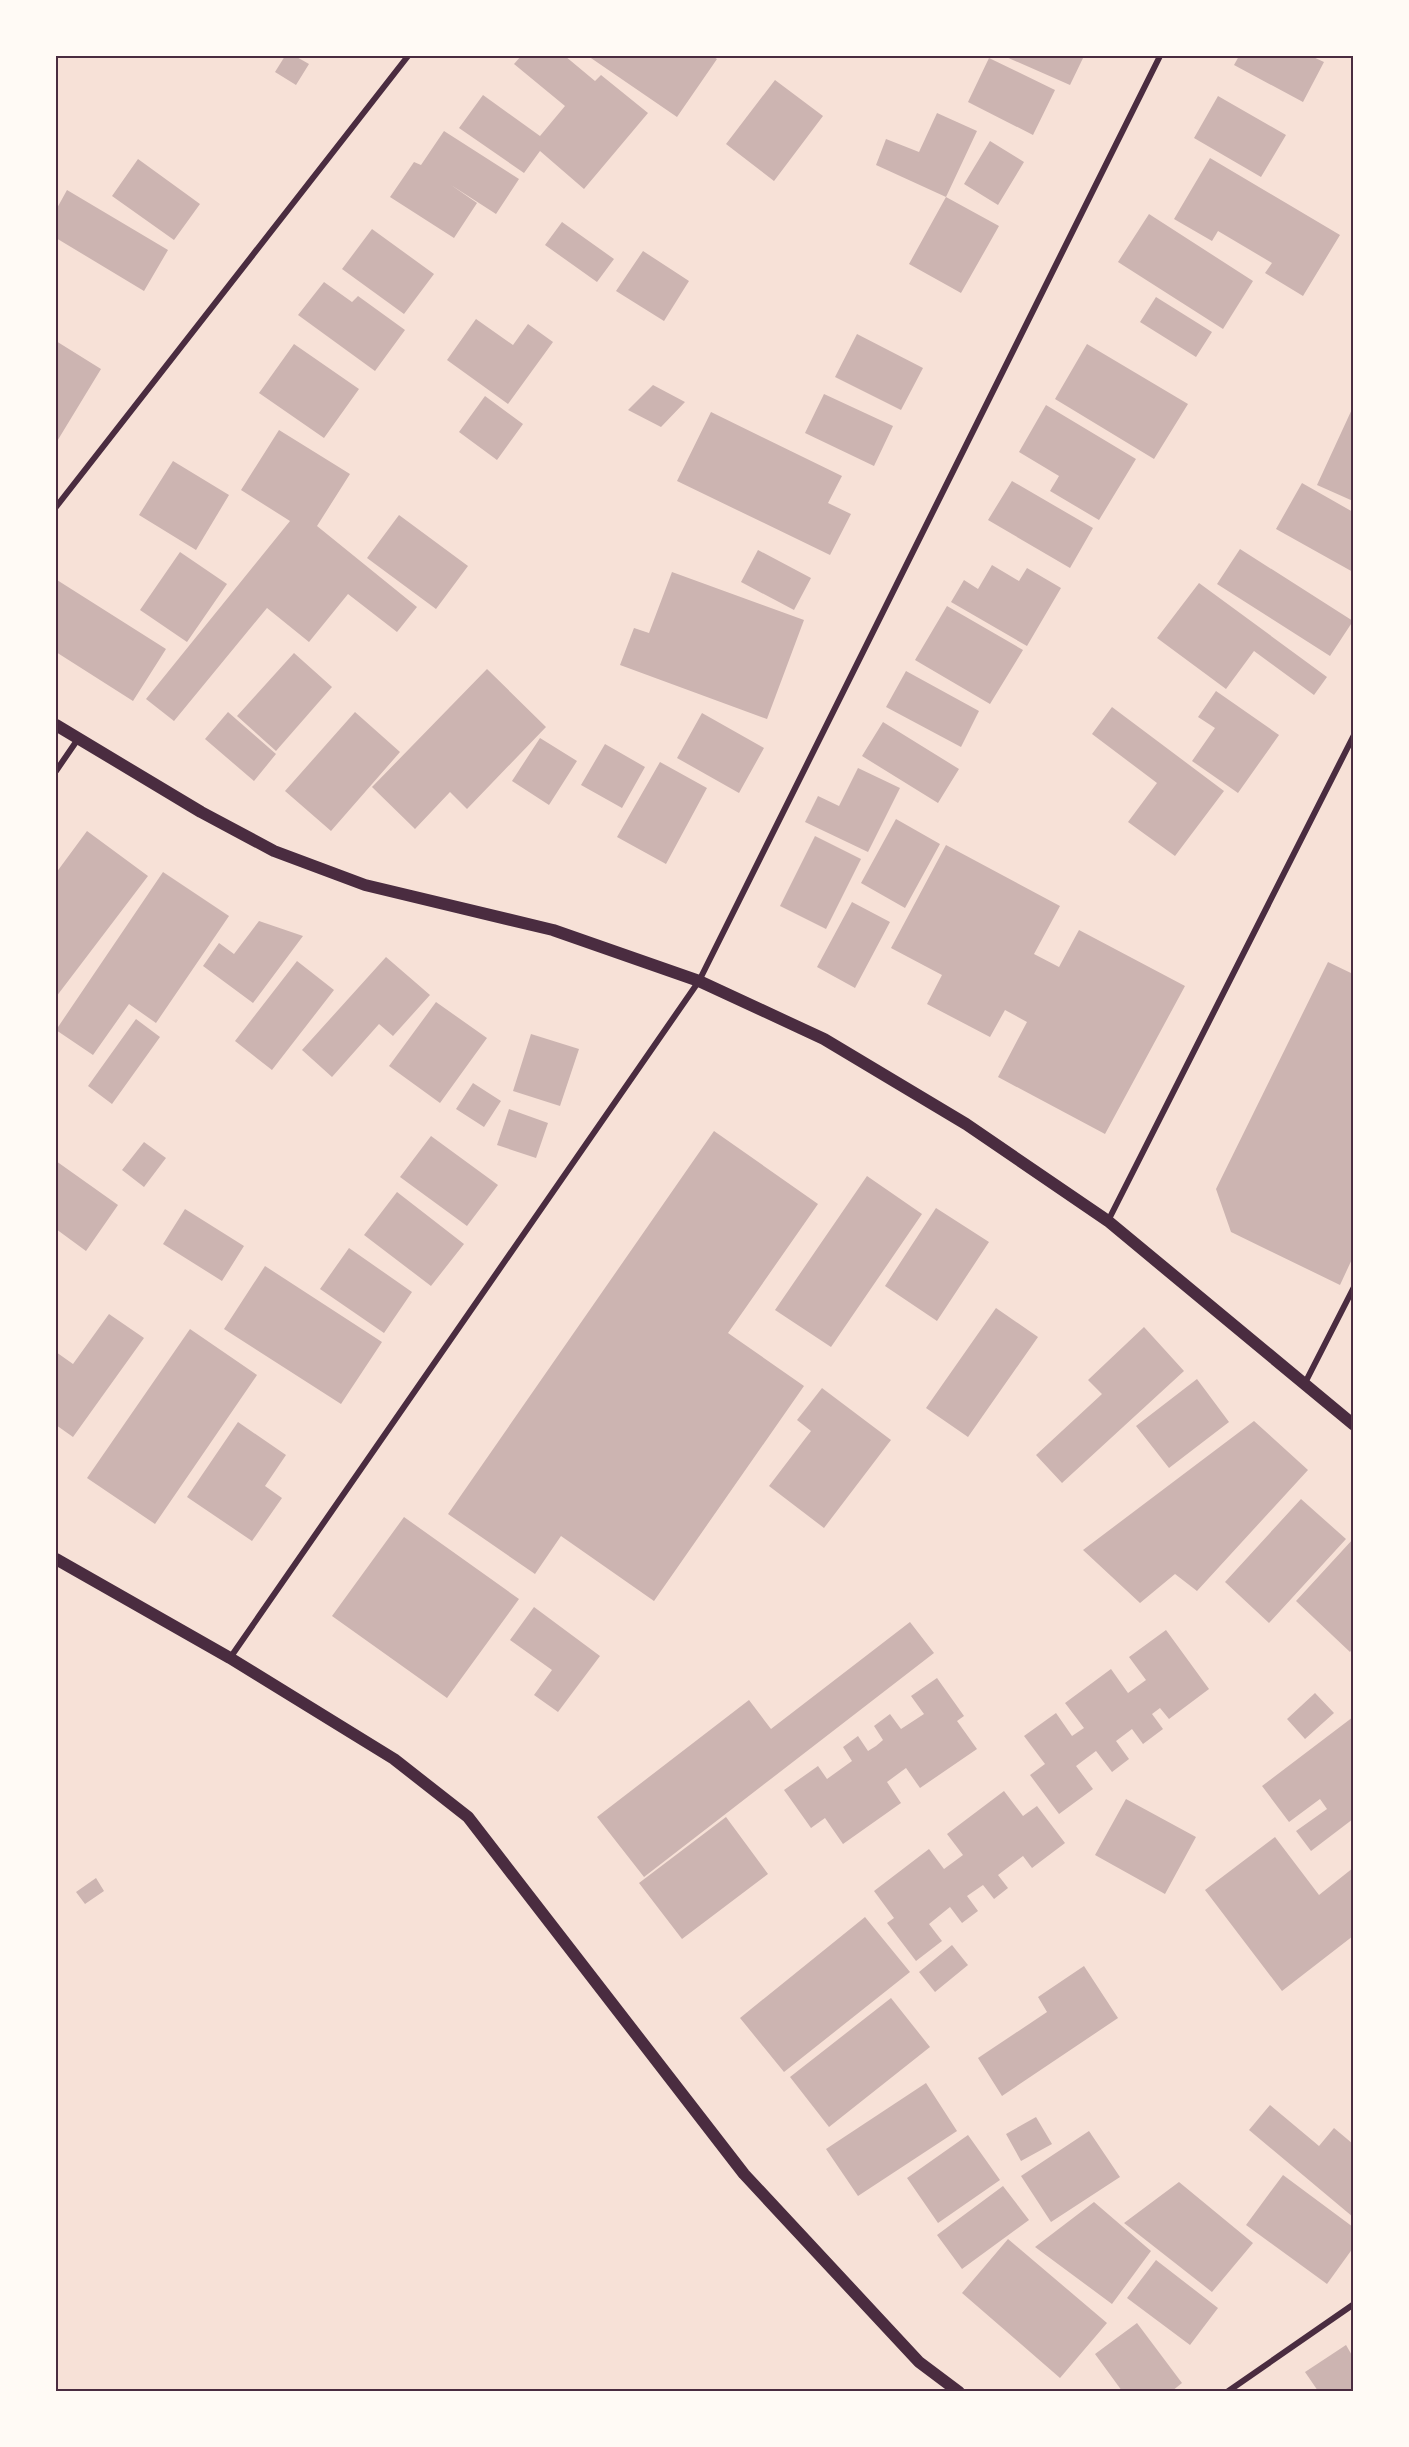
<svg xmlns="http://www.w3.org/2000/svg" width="1409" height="2447" viewBox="0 0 1409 2447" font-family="'Public Sans',sans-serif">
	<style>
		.building { fill: #ccb4b1 }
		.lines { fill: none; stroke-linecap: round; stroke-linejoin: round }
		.minor { stroke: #4a2c40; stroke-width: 6 }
		.secondary { stroke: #4a2c40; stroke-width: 12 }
		.neatline { fill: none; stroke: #4a2c40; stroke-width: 2 }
	</style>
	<rect width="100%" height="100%" fill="#f7e1d7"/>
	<path class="building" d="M285 56H295L309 64 296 85 275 72Z
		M521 56H565L595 81 601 75 648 113 584 189 540 151 524 173 459 128 483 95 540 136 565 106 514 64Z
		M588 56H712L717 59 677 117Z
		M1004 56H1084L1070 85Z
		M1239 56H1311L1324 62 1303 102 1234 65Z
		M989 58 1055 90 1033 135 968 102Z
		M775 80 823 116 774 181 726 144Z
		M1218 96 1286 135 1261 177 1194 138Z
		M937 113 977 131 946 197 876 165 886 139 919 152Z
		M444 131 519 179 496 214 451 185 477 203 454 238 390 197 414 162 421 165Z
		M990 141 1024 162 998 205 964 184Z
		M1210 158 1340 235 1303 296 1265 273 1272 263 1218 231 1212 241 1174 219Z
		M138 159 200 204 174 240 112 196Z
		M67 190 168 250 144 291 56 238V210Z
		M946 197 999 226 961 293 909 264Z
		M1149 214 1253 281 1223 329 1118 262Z
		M562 222 614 259 597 282 545 245Z
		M372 229 434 274 404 314 342 269Z
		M643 251 689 281 664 321 616 291Z
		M324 282 352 302 358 296 405 330 375 371 298 315Z
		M1156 297 1212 332 1196 357 1140 322Z
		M476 319 513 345 528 324 553 342 508 404 447 360Z
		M857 334 923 368 901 410 835 377Z
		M56 341 101 369 56 443Z
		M294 344 359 389 324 438 259 393Z
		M1087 344 1188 404 1154 459 1055 399Z
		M653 385 685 402 661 427 628 410Z
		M824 394 893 426 874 466 805 433Z
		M485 396 523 424 497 460 459 432Z
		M1046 405 1136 459 1099 520 1050 491 1059 476 1019 452Z
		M1353 407V501L1317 485Z
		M711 412 842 476 828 503 851 514 830 555 677 481Z
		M279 430 350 474 317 526 417 607 397 632 348 594 309 642 267 608 174 721 146 699 290 521 241 490Z
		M173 461 229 495 196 550 139 515Z
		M1012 481 1093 528 1070 568 988 520Z
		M1302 483 1353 512V572L1276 529Z
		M399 515 468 566 436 609 367 558Z
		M1240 549 1353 621 1330 656 1217 584Z
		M758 550 811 578 794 610 741 582Z
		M180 552 227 584 187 642 140 610Z
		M992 565 1019 581 1027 568 1061 588 1027 646 951 602 964 580 978 589Z
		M672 572 804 620 767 719 620 665 634 628 649 633Z
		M57 580 166 649 133 701 56 652Z
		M1199 583 1327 677 1314 695 1254 651 1226 689 1157 638Z
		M947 606 1023 650 990 704 915 660Z
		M294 653 332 687 276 751 237 716Z
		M487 669 546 727 467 809 450 792 415 829 372 787Z
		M906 671 979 711 961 747 886 707Z
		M1216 691 1279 735 1238 793 1192 761 1215 728 1198 717Z
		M1112 707 1224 791 1175 856 1128 822 1157 783 1092 734Z
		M228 712 276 754 254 781 205 739Z
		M355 712 400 752 331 831 285 791Z
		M702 713 764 748 739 793 677 758Z
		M883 722 959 769 938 803 862 756Z
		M540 738 577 761 549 805 512 781Z
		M605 744 645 767 622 808 581 785Z
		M660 762 707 788 666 864 617 837Z
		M858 768 900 788 868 852 805 822 818 796 839 806Z
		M896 819 940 844 905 908 861 883Z
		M87 831 148 876 56 997V873Z
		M815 836 861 859 826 929 780 906Z
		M946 845 1060 906 1034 954 1059 967 1079 930 1185 986 1105 1134 998 1077 1027 1022 1005 1010 990 1037 927 1004 942 975 891 948Z
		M163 872 229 916 156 1023 129 1004 93 1055 56 1030Z
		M852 902 890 922 855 988 817 967Z
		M259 921 303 936 253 1003 203 966 219 943 234 954Z
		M386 957 430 995 393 1036 379 1024 332 1077 302 1050Z
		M297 961 334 990 272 1070 235 1041Z
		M1328 962 1353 974V1257L1340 1285 1231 1232 1216 1189Z
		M436 1002 487 1038 440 1103 389 1066Z
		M136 1019 160 1037 112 1104 88 1086Z
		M531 1034 579 1049 560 1106 513 1091Z
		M473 1083 501 1101 484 1127 456 1109Z
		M509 1109 548 1123 536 1158 497 1145Z
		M714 1131 818 1204 728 1333 804 1386 654 1601 561 1536 535 1574 448 1514Z
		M431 1136 498 1185 467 1226 400 1177Z
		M144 1142 166 1158 144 1187 122 1170Z
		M56 1161 118 1205 86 1251 56 1229Z
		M867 1176 922 1214 831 1347 775 1310Z
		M397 1192 464 1244 431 1286 364 1235Z
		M936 1208 989 1242 937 1321 885 1286Z
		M185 1209 244 1246 222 1281 163 1244Z
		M349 1248 412 1292 384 1333 320 1289Z
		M265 1266 382 1342 341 1404 224 1329Z
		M996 1308 1038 1337 968 1437 926 1408Z
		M109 1314 144 1338 73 1437 56 1425V1352L73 1364Z
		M1144 1327 1184 1371 1062 1483 1036 1455 1102 1394 1088 1380Z
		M190 1329 257 1375 155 1524 87 1478Z
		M1197 1379 1229 1422 1169 1468 1136 1426Z
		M822 1388 891 1440 824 1528 769 1486 811 1431 797 1420Z
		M1254 1421 1308 1470 1197 1591 1175 1574 1140 1603 1083 1550Z
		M238 1422 286 1455 265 1486 282 1498 252 1541 187 1497Z
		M1301 1499 1346 1539 1269 1623 1225 1582Z
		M404 1517 519 1599 447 1698 332 1616Z
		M1353 1539V1648L1350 1652 1296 1601Z
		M534 1607 600 1656 558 1712 534 1695 552 1670 510 1640Z
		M910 1622 934 1653 644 1877 597 1817 749 1700 771 1729Z
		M1166 1630 1209 1689 1169 1719 1160 1708 1152 1714 1163 1729 1143 1744 1132 1729 1116 1741 1129 1759 1112 1772 1096 1751 1076 1766 1093 1789 1059 1814 1030 1775 1045 1764 1024 1736 1056 1713 1072 1736 1084 1728 1065 1703 1111 1669 1128 1693 1146 1680 1129 1657Z
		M937 1678 964 1716 957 1721 977 1749 920 1788 906 1768 887 1782 901 1803 843 1844 825 1818 811 1828 784 1790 818 1766 827 1779 852 1761 843 1747 858 1736 868 1751 876 1746 883 1740 874 1726 890 1714 901 1729 924 1714 911 1696Z
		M1315 1693 1334 1713 1305 1739 1287 1719Z
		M1353 1717V1819L1311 1851 1296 1831 1327 1809 1320 1799 1289 1822 1262 1786Z
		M1004 1791 1023 1816 1037 1806 1065 1843 1032 1868 1023 1856 998 1875 1008 1888 994 1899 983 1885 967 1896 978 1911 962 1923 950 1907 929 1924 942 1941 916 1961 887 1923 894 1918 874 1891 929 1849 944 1869 963 1855 947 1834Z
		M1126 1799 1196 1837 1165 1894 1095 1855Z
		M726 1817 768 1874 682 1939 639 1883Z
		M1275 1837 1319 1895 1353 1868V1936L1282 1991 1205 1890Z
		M96 1878 104 1891 85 1904 76 1892Z
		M865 1917 910 1972 784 2072 740 2018Z
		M952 1945 968 1965 935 1992 919 1972Z
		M1084 1966 1118 2018 1002 2096 978 2058 1047 2012 1038 1997Z
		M891 1998 930 2047 829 2127 790 2077Z
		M926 2083 957 2131 858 2196 826 2149Z
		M1270 2105 1319 2146 1334 2128 1353 2144V2217L1249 2130Z
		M1036 2117 1052 2144 1021 2161 1006 2134Z
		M1089 2131 1120 2177 1051 2222 1021 2176Z
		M968 2135 1000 2180 938 2223 907 2178Z
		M1283 2175 1353 2227V2248L1327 2284 1246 2225Z
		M1179 2182 1253 2243 1212 2292 1124 2223Z
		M1003 2186 1029 2220 962 2269 937 2235Z
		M1094 2202 1151 2251 1112 2304 1035 2247Z
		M1008 2239 1107 2323 1060 2378 962 2293Z
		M1156 2260 1218 2308 1190 2345 1127 2298Z
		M1137 2323 1182 2383 1172 2391H1122L1095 2354Z
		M1346 2345 1353 2357V2391H1318L1305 2372Z"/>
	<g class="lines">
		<path class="minor" d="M56 507 408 56
			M56 771 78 739
			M1108 1221 1354 735
			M1305 1383 1354 1287
			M230 1658 699 981 1160 56
			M1227 2392 1354 2304"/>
		<path class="secondary" d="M56 725 201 812 274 851 365 885 553 930 699 981 824 1039 966 1124 1108 1221 1354 1425
			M56 1559 230 1658 394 1759 468 1817 744 2174 919 2362 959 2392"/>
	</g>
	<rect width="1409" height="2447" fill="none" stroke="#fffaf5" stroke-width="114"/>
	<rect x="57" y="57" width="1295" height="2333" class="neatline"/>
</svg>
